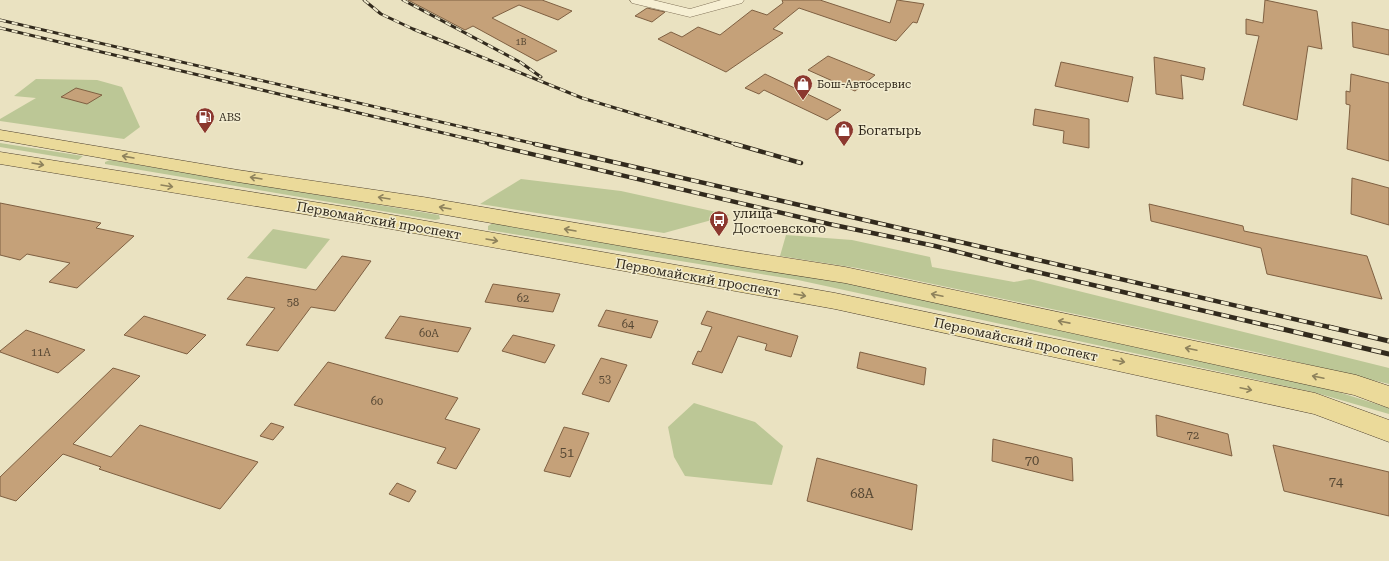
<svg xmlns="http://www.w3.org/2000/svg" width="1389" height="561" viewBox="0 0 1389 561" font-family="'Roboto Serif',serif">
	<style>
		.green { fill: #bcc796 }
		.building { fill: #c5a179; stroke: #7f6042 }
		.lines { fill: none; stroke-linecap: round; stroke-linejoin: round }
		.minor-casing { stroke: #82735a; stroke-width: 1 }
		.major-casing { stroke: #4f412e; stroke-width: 1 }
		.minor { fill: #f6efd3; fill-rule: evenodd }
		.major { fill: #ebda9a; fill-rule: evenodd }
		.rail-far2-casing { stroke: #322a1d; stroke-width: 3 }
		.rail-far1-casing { stroke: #322a1d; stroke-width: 4.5 }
		.rail-casing { stroke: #322a1d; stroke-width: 5 }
		.rail-far2 { stroke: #f2eccf; stroke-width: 2; stroke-dasharray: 6; stroke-linecap: butt }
		.rail-far1 { stroke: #f2eccf; stroke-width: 3; stroke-dasharray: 8; stroke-linecap: butt }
		.rail { stroke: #f2eccf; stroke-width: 3.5; stroke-dasharray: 10; stroke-linecap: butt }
		.oneway { stroke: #8e825c }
		.labels { text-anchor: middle; stroke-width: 3; stroke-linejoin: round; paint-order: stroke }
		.far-number-label { font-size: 9px; fill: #574834 }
		.far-poi-label { font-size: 11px; fill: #322a1d; stroke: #f2eccf; text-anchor: start }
		.number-label { font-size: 11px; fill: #574834 }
		.poi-label { font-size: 13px; fill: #322a1d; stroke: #f2eccf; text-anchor: start }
		.street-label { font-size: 13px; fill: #322a1d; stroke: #f2eccf }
		.near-number-label { font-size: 13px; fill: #574834 }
	</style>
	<rect width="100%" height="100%" fill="#eae2c1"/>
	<path class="green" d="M36 79 97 80 122 87 140 127 124 139 0 121V119L36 98 14 96Z
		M0 143 83 156 78 160 0 147Z
		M110 160 439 215 440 219 435 220 105 164V162Z
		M521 179 621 191 730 215 664 233 480 204Z
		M493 223 804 274 1313 384 1389 408V414L1313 392 798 280 488 230V226Z
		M273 229 330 239 306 269 247 258Z
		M786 235 852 240 930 257 932 267 1014 282 1030 279 1389 368V384L1260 353 857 268 780 256Z
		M694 403 755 422 783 446 772 485 685 476 674 457 668 427Z"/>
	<path class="building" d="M408 0H542L572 11 558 20 519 5 492 18 557 51 537 61 473 26 465 30Z
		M782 0H820L890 23 897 0 924 4 917 23 913 22 896 41 799 8 773 29 783 33 726 72 658 39 671 32 682 37 698 27 720 35 752 10 767 15 783 3Z
		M1265 0 1317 11 1322 49 1308 46 1297 120 1243 105 1259 36 1246 34V19L1263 23Z
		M647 8 665 12 652 22 635 16Z
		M1352 22 1389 30V55L1353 47Z
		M828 56 875 75 855 91 808 70Z
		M1154 57 1205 68 1203 80 1181 75 1183 99 1156 94Z
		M1061 62 1133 77 1128 102 1055 86Z
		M765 74 841 110 827 120 764 90 759 94 745 88Z
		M1351 74 1389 83V161L1347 149 1350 105 1346 104V91L1350 92Z
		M76 88 102 95 87 104 61 97Z
		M1035 109 1089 119V148L1063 143 1064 131 1033 125Z
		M1352 178 1389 188V225L1351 214Z
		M0 203 101 223 96 228 134 236 77 288 49 282 70 263 27 254 20 260 0 255Z
		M1149 204 1243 226 1244 231 1367 256 1382 299 1267 274 1261 248 1151 221Z
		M342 256 371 261 335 311 311 307 278 351 246 345 275 308 227 299 246 277 316 290Z
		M493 284 560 294 553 312 485 302Z
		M606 310 658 321 651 338 598 326Z
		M707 311 798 336 791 357 765 350 767 344 738 336 722 373 692 364 698 351 701 352 712 327 701 324Z
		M144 316 206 335 187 354 124 335Z
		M400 316 471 328 458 352 385 338Z
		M26 330 85 350 58 373 0 352V351Z
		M513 335 555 345 545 363 502 351Z
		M860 352 926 368 924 385 857 368Z
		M601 358 627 365 609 402 582 394Z
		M328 362 458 398 445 419 480 429 456 469 437 463 446 448 294 405Z
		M113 368 140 376 73 444 111 457 140 425 258 462 220 509 99 469 101 467 63 454 16 501 0 496V477Z
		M1156 415 1228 434 1232 456 1157 436Z
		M271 423 284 427 273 440 260 436Z
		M564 427 589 433 570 477 544 471Z
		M993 439 1072 458 1073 481 992 461Z
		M1273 445 1389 472V516L1284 491Z
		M817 458 917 485 912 530 807 501Z
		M397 483 416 491 409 502 389 494Z"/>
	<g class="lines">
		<defs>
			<path id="minor" d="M630 0H653L690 9 721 0H744L742 3 690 17 632 3Z"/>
			<path id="major" d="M0 130 238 170 423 197 742 251 845 267 1356 375 1389 386V408L1354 395 845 283 742 267 423 211 238 182 0 140Z
				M0 152 358 209 835 293 1315 393 1389 420V442L1314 414 835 309 358 223 0 164Z"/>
		</defs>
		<use href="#minor" class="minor-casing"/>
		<use href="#major" class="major-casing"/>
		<use href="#minor" class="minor"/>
		<use href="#major" class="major"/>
		<defs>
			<path id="rail-far2" d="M364 0 381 14 413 29 582 98 738 145
				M403 0 520 62 541 77
				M0 20 540 145
				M0 28 494 145"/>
			<path id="rail-far1" d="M489 144 829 224 935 246 1024 269 1278 328
				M535 144 1333 328
				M735 144 801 163"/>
			<path id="rail" d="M1274 327 1389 354
				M1329 327 1389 341"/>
		</defs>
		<use href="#rail-far2" class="rail-far2-casing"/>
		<use href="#rail-far1" class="rail-far1-casing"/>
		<use href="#rail" class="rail-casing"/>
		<use href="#rail-far2" class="rail-far2"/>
		<use href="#rail-far1" class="rail-far1"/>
		<use href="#rail" class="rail"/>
	</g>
	<defs><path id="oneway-shaft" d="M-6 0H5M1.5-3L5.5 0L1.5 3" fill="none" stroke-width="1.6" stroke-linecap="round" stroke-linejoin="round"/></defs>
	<g class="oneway">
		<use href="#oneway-shaft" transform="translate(128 157) rotate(-170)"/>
		<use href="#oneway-shaft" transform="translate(38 164) rotate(10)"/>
		<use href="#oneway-shaft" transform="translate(256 178) rotate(-171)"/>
		<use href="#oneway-shaft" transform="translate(167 186) rotate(9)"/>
		<use href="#oneway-shaft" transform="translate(384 198) rotate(-171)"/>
		<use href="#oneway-shaft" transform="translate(445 208) rotate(-170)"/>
		<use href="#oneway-shaft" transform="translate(570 230) rotate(-170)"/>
		<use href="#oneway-shaft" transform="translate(492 240) rotate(10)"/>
		<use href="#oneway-shaft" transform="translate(800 295) rotate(10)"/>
		<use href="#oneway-shaft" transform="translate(937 295) rotate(-168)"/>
		<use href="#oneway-shaft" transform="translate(1064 322) rotate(-169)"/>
		<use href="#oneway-shaft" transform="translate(1191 349) rotate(-168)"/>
		<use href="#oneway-shaft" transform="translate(1119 361) rotate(12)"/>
		<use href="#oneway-shaft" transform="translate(1318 377) rotate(-168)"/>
		<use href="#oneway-shaft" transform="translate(1246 389) rotate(12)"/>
	</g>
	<defs>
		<symbol id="shop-pin" viewBox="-11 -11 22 30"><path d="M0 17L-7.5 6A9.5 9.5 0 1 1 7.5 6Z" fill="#8c382f" stroke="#f2eccf"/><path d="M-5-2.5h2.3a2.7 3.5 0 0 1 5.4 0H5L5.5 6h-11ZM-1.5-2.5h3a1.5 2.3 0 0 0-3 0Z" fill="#fff"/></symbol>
		<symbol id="fuel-pin" viewBox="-11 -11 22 30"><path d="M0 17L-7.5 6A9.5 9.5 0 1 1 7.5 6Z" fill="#8c382f" stroke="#f2eccf"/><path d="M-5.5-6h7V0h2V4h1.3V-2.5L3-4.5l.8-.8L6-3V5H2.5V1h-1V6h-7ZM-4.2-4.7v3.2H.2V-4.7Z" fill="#fff"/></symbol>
		<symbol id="bus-pin" viewBox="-11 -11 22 30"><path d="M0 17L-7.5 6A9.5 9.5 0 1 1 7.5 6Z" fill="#8c382f" stroke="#f2eccf"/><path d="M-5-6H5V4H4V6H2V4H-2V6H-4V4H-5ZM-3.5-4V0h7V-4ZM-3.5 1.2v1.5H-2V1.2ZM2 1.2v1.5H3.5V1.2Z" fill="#fff"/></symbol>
	</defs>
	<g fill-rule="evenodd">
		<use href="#shop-pin" x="792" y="73" width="22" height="30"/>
		<use href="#fuel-pin" x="194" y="106" width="22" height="30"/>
		<use href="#shop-pin" x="833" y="119" width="22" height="30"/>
		<use href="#bus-pin" x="708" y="209" width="22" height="30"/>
	</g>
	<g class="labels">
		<g class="far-number-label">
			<text x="521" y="45">1В</text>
		</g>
		<g class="far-poi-label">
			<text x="817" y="88">Бош-Автосервис</text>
			<text x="219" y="121">ABS</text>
		</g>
		<g class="number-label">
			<text x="523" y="302">62</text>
			<text x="293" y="306">58</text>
			<text x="628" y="328">64</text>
			<text x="429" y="337">60А</text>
			<text x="41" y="356">11А</text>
			<text x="605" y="383">53</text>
			<text x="377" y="405">60</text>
			<text x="1193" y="439">72</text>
		</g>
		<g class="poi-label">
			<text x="858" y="135">Богатырь</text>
			<text x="733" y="218">улица<tspan x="733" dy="15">Достоевского</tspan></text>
		</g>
		<g class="street-label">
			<text transform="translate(379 220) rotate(10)" y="5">Первомайский проспект</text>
			<text transform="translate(698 277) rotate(10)" y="5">Первомайский проспект</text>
			<text transform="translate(1016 339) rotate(12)" y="5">Первомайский проспект</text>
		</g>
		<g class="near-number-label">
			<text x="567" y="457">51</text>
			<text x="1032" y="465">70</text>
			<text x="1336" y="486">74</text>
			<text x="862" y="498">68А</text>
		</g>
	</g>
</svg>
